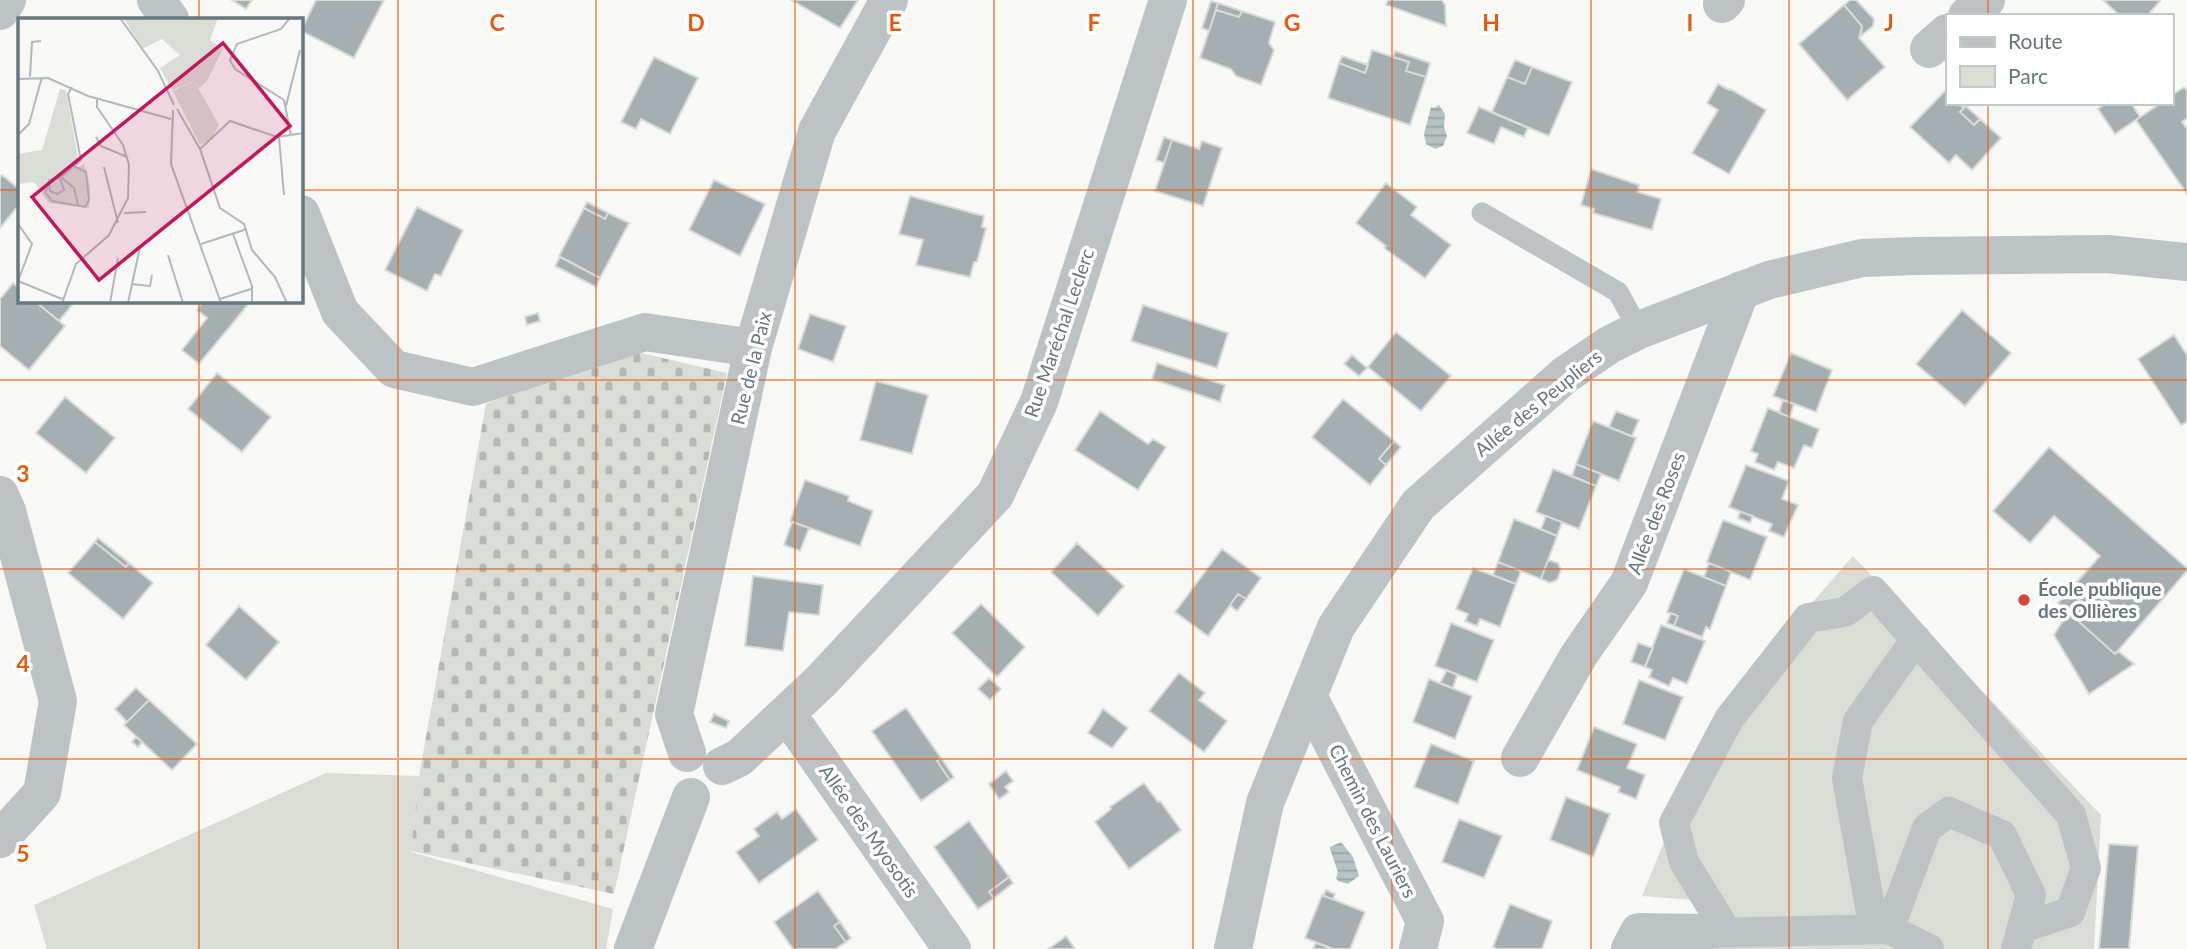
<svg xmlns="http://www.w3.org/2000/svg" width="2187" height="949" viewBox="0 0 2187 949" font-family="Lato,sans-serif">
	<style>
		.green { fill: #d9ddd6 }
		.cemetery { fill: url(#cemetery-stones) }
		.water { fill: url(#water-rules) }
		.building { fill: #a5afb2; stroke: #dadad8; stroke-width: 2 }
		.lines { fill: none; stroke-linecap: round; stroke-linejoin: round }
		.service { stroke: #bdc3c5; stroke-width: 21 }
		.pedestrian { stroke: #bdc3c5; stroke-width: 30 }
		.minor { stroke: #bdc3c5; stroke-width: 38 }
		.grid { fill: none; stroke: #e8590c; stroke-width: 2; stroke-opacity: 0.55 }
		.poi-dot { fill: #d4473a; stroke: #fff; stroke-width: 2.5 }
		.labels { text-anchor: middle; stroke-width: 7; stroke-linejoin: round; paint-order: stroke }
		.street-label { font-size: 19px; fill: #66787e; stroke: #fff }
		.poi-label { font-size: 19px; font-weight: bold; fill: #66787e; stroke: #fff; text-anchor: start }
		.inset-road { fill: none; stroke: #b1b9bb; stroke-width: 2 }
		.view { fill: #c2185b; fill-opacity: 0.15; stroke: #c2185b; stroke-width: 3.5 }
		.inset-edge { fill: none; stroke: #66787e; stroke-width: 3.5 }
		.grid-label { font-size: 23px; text-anchor: middle; font-weight: bold; fill: #e8590c; stroke: #fff; stroke-width: 7; stroke-linejoin: round; paint-order: stroke }
	</style>
	<defs>
		<pattern id="cemetery-stones" width="16" height="16" patternUnits="userSpaceOnUse" patternTransform="scale(1.75)"><rect width="16" height="16" fill="#d9ddd6"/><path d="M2 7V4a2 2 0 0 1 4 0v3zM10 15v-3a2 2 0 0 1 4 0v3z" fill="#b4b8b3"/></pattern>
		<pattern id="water-rules" width="6" height="5" patternUnits="userSpaceOnUse" patternTransform="scale(1.75)"><rect width="6" height="5" fill="#b5c3c5"/><path d="M0 2.5h6" fill="none" stroke="#97a3a5"/></pattern>
	</defs>
	<rect width="100%" height="100%" fill="#f8f8f6"/>
	<path class="green" d="M1853 556 2101 815 2094 949H1713L1708 901 1642 896 1717 711Z
		M326 773 419 776 411 852 613 909 606 949H47L34 905Z"/>
	<path class="cemetery" d="M637 352 727 373 614 894 411 851 419 776 486 404 534 384Z"/>
	<path class="water" d="M1439 105 1445 114 1444 127 1447 136 1443 146 1435 149 1426 144 1424 134 1431 107 1434 108Z
		M1341 842 1353 857 1359 876 1348 884 1338 881 1336 878 1338 872 1330 849V847Z"/>
	<path class="building" d="M232 0H252L246 9Z
		M316 0H384L354 58 301 31Z
		M791 0H858L840 28Z
		M1388 0H1442L1445 5 1446 26 1386 5Z
		M1850 0H1856L1874 19 1873 26 1861 36 1862 26 1844 5Z
		M2103 0H2159L2160 1 2147 16H2120Z
		M1211 1 1218 3 1209 31 1202 28Z
		M1218 3 1242 11 1239 17 1216 10Z
		M1844 5 1862 26 1859 38 1885 67 1847 100 1799 44Z
		M1216 10 1239 17 1242 11 1275 22 1269 43 1274 50 1261 85 1236 76 1231 69 1200 58Z
		M1372 50 1409 62 1406 71 1426 77 1410 125 1328 98 1339 63 1365 73Z
		M1395 51 1430 63 1426 77 1406 71 1409 62 1393 57Z
		M1342 56 1368 65 1365 73 1339 63Z
		M654 57 698 78 670 134 641 119 636 129 621 122Z
		M1515 60 1532 67 1525 84 1507 77Z
		M1532 67 1572 82 1549 136 1492 112 1507 77 1525 84Z
		M1718 84 1729 90 1730 89 1766 110 1729 174 1692 153 1718 110 1707 103Z
		M2184 87 2187 91V118L2182 122 2187 129V194L2136 120 2161 103H2171V96Z
		M1945 91 1947 93V103H1958L1964 108 1960 112 1974 125 1980 119 2001 138 1972 170 1956 155 1949 163 1910 127Z
		M2106 103H2131L2140 117 2115 134 2098 109Z
		M1966 106 1980 119 1974 125 1960 112Z
		M1479 107 1528 128 1524 137 1501 127 1494 144 1467 133Z
		M1164 137 1172 140 1164 163 1156 160Z
		M1172 140 1199 149 1202 141 1222 148 1203 206 1155 191Z
		M1591 169 1639 185 1638 192 1661 199 1652 230 1593 213 1594 209 1581 205Z
		M2 175 19 189V205L0 228V178Z
		M714 180 765 204 740 256 689 230Z
		M1386 183 1417 207 1411 215 1451 245 1425 278 1384 248 1386 246 1356 223Z
		M910 196 984 216 982 227 986 228 977 262H974L970 277 916 265 923 240 899 234Z
		M587 202 608 213 605 219 584 208Z
		M417 207 463 230 441 276 435 274 427 291 385 270Z
		M584 208 605 219 608 213 629 223 600 278 559 256Z
		M560 257 600 278 596 287 555 266Z
		M13 283 19 288V301H35L65 326 29 370 0 346V299Z
		M40 301H67L72 305 59 321 38 304Z
		M203 301H251L199 364 182 350 207 318 197 310Z
		M1143 305 1228 333 1217 368 1131 341Z
		M1962 310 2011 353 1965 406 1916 364Z
		M538 313 540 321 527 325 525 317Z
		M810 314 846 326 833 362 798 349Z
		M1396 332 1451 376 1421 411 1368 367Z
		M2174 335 2187 355V422L2181 425 2138 359Z
		M1791 353 1832 370 1816 412 1773 396Z
		M1352 355 1367 368 1359 376 1344 364Z
		M1157 363 1225 385 1220 402 1152 379Z
		M217 373 271 417 242 452 188 409Z
		M876 381 928 395 912 454 860 440Z
		M65 397 115 438 86 473 36 433Z
		M1343 399 1394 441 1379 459 1386 465 1370 485 1312 437Z
		M1783 400 1794 404 1790 417 1779 413Z
		M1768 408 1819 429 1812 448 1804 445 1794 468 1778 462 1774 470 1755 462 1758 454 1751 451Z
		M1100 411 1148 444 1153 439 1166 447 1138 490 1075 450Z
		M1616 411 1639 420 1632 436 1609 427Z
		M1593 421 1636 438 1619 481 1576 464Z
		M1394 441 1401 447 1386 465 1379 459Z
		M2049 447 2187 568V571L2115 654 2058 603 2100 556 2054 516 2030 543 1993 511Z
		M1576 464 1601 474 1596 486 1572 476Z
		M1746 465 1789 481 1782 499 1798 505 1784 537 1769 531 1772 524 1729 507Z
		M1553 469 1596 486 1579 529 1536 512Z
		M805 480 849 496 848 501 873 511 860 546 790 521Z
		M1740 512 1753 516 1750 523 1738 518Z
		M1546 516 1562 522 1557 536 1541 529Z
		M1514 519 1557 536 1541 579 1498 562Z
		M1723 520 1767 537 1750 580 1707 562Z
		M792 522 809 528 800 551 784 545Z
		M98 538 129 563 126 567 95 542Z
		M95 542 126 567 129 563 153 583 123 619 68 573Z
		M1077 543 1124 586 1098 616 1051 572Z
		M1222 549 1261 578 1246 599 1238 594 1208 636 1175 612Z
		M1548 560 1558 563 1561 570 1557 580 1550 583 1541 579Z
		M1498 562 1521 571 1516 584 1493 575Z
		M1709 563 1731 572 1726 586 1704 577Z
		M1473 568 1516 584 1500 627 1480 619 1477 626 1465 621 1468 614 1456 609Z
		M1684 569 1726 586 1710 629 1706 627 1702 637 1674 626 1678 616 1667 612Z
		M753 576 823 585 819 615 789 612 783 651 745 646Z
		M1238 594 1246 599 1237 611 1230 605Z
		M981 604 1025 647 997 677 952 633Z
		M239 606 279 642 246 680 206 645Z
		M2068 612 2115 654 2118 651 2134 664 2089 694 2054 635Z
		M1671 613 1678 616 1674 626 1667 623Z
		M1451 623 1494 640 1477 682 1435 666Z
		M1661 625 1705 641 1687 684 1673 678 1669 686 1649 677 1652 670 1645 667Z
		M1638 643 1653 648 1645 667 1631 662Z
		M1447 670 1457 675 1453 688 1440 683Z
		M1179 673 1205 693 1199 700 1227 721 1204 752 1149 711Z
		M989 678 1001 689 990 700 978 689Z
		M1429 679 1472 696 1455 739 1413 722Z
		M1639 680 1683 697 1665 740 1623 724Z
		M136 688 149 700 127 722 115 709Z
		M149 700 197 744 172 770 124 725Z
		M906 708 941 758 937 761 950 780 921 801 872 731Z
		M1103 709 1128 728 1112 748 1088 733Z
		M714 714 729 721 726 728 710 722Z
		M1594 727 1637 744 1627 768 1645 775 1636 799 1618 792 1620 787 1577 770Z
		M136 737 142 742 138 747 132 742Z
		M1431 744 1474 761 1458 804 1414 787Z
		M941 758 954 777 950 780 937 761Z
		M1006 771 1013 781 1005 787 1009 792 999 799 989 784Z
		M1144 783 1158 802 1160 801 1181 830 1129 869 1095 822 1111 809 1110 807Z
		M1566 797 1610 814 1593 857 1550 840Z
		M796 809 818 840 759 883 736 852 759 836 754 829 777 812 782 819Z
		M1459 819 1502 836 1484 878 1442 862Z
		M969 821 1009 877 989 892 994 898 978 909 934 847Z
		M2109 844 2138 846 2129 949H2099Z
		M1009 877 1013 883 994 898 989 892Z
		M1326 890 1335 894 1333 899 1323 896Z
		M818 891 840 922 834 926 846 942 835 949H793L774 922Z
		M1322 895 1365 912 1350 949H1333L1305 938Z
		M1510 904 1552 921 1542 949H1497L1493 947Z
		M840 922 851 938 846 942 834 926Z
		M1066 936 1075 949H1048L1061 940Z
		M1316 943 1327 947V949H1313Z"/>
	<g class="lines">
		<path class="service" d="M1482 213 1618 292 1639 330"/>
		<path class="pedestrian" d="M1874 929 1847 778 1858 721 1916 639
			M1889 929 1927 828 1949 812 2002 835 2031 895 2016 949
			M1727 932 1684 862 1674 823 1729 719 1808 618 1845 612 1873 591 2071 815 2086 868 2070 912 2022 928
			M1706 933 1889 929 1929 949"/>
		<path class="minor" d="M156 0 170 19
			M1722 4 1726 0
			M0 11 7 0
			M1967 16 1986 0
			M1929 49 1947 33
			M301 214 340 312 394 369 473 387 645 332 753 348
			M0 495 7 511 58 701 42 793 0 839
			M1308 696 1425 921 1418 949
			M787 714 952 949
			M687 753 674 714 753 348 817 131 889 0
			M1520 758 1579 655 1629 583 1741 290
			M722 766 739 758 821 681 995 495 1039 402 1168 0
			M633 949 691 797
			M1233 949 1265 803 1336 627 1418 505 1565 375 1609 345 1639 330 1769 280 1862 258 1915 256 2108 254 2187 262
			M1630 949 1639 932 1702 933"/>
	</g>
	<path class="grid" d="M199 0V19M398 0V949M596 0V949M795 0V949M994 0V949M1193 0V949M1392 0V949M1591 0V949M1789 0V949M1988 0V16M1988 103V949M0 190H19M301 190H2187M199 301V949M0 380H2187M0 569H2187M0 759H2187"/>
	<circle class="poi-dot" cx="2024" cy="600" r="7"/>
	<g class="labels">
		<g class="street-label">
			<text transform="translate(1059 333) rotate(-71)" y="7">Rue Maréchal Leclerc</text>
			<text transform="translate(751 368) rotate(-76)" y="7">Rue de la Paix</text>
			<text transform="translate(1538 403) rotate(-39)" y="7">Allée des Peupliers</text>
			<text transform="translate(1656 513) rotate(-69)" y="7">Allée des Roses</text>
			<text transform="translate(1373 821) rotate(63)" y="7">Chemin des Lauriers</text>
			<text transform="translate(869 831) rotate(55)" y="7">Allée des Myosotis</text>
		</g>
		<g class="poi-label">
			<text x="2038" y="596">École publique<tspan x="2038" dy="22">des Ollières</tspan></text>
		</g>
	</g>
	<g transform="translate(18 18)">
		<rect width="285" height="285" fill="#f8f8f6"/>
		<path d="M106 0H200L192 22 205 31 189 63 181 70 176 63 154 72 142 50 162 37 144 21 124 31ZM42 71 48 72 60 140 56 146 60 150 66 146 72 167 71 190 31 185 16 164 0 166V136L24 132Z" fill="#d9ddd6"/>
		<path d="M176 63 201 107 192 122 182 127 155 73Z" fill="#d9ddd6"/>
		<path class="inset-road" d="M102 0 140 53 156 87M272 0 263 11 219 26 212 42 217 51 266 82 273 118M12 59 14 24 23 23M0 61 30 60 70 78 153 101M268 88 282 32M159 91 182 131 202 190 226 206 234 232 257 259 269 285M155 92 153 146 203 285M0 117 11 106 24 59M78 119 83 128 109 139M261 119 266 177M182 131 212 103 259 119 286 115M86 149 100 205M43 159 56 170 60 187M42 160 46 172 39 176 32 173 31 162 42 160 63 142 50 76 54 69M30 170 27 174 34 183 67 189 71 182 68 154 56 148M106 195 128 194M0 206 14 226 0 263M215 216 234 268V285M183 226 229 211M150 237 165 285M0 263 44 281M113 266 132 268 134 257M202 281 233 271M44 285 58 246 91 217 110 180 111 147 105 127 79 89V80M92 285 100 240M110 285 122 229"/>
		<path class="view" d="M205 25 272 108 81 262 14 179Z"/>
		<rect width="285" height="285" class="inset-edge"/>
	</g>
	<g class="grid-label">
		<text x="497" y="31">C</text>
		<text x="696" y="31">D</text>
		<text x="895" y="31">E</text>
		<text x="1094" y="31">F</text>
		<text x="1292" y="31">G</text>
		<text x="1491" y="31">H</text>
		<text x="1690" y="31">I</text>
		<text x="1889" y="31">J</text>
		<text x="23" y="482">3</text>
		<text x="23" y="672">4</text>
		<text x="23" y="862">5</text>
	</g>
	<rect x="1946" y="14" width="228" height="91" fill="#ffffff" stroke="#c2c9cb" stroke-width="2"/>
	<rect x="1960" y="37" width="35" height="10" fill="#bdc3c5" stroke="#c2c9cb" stroke-width="2"/>
	<text x="2008" y="49" font-size="21" fill="#66787e">Route</text>
	<rect x="1960" y="66" width="35" height="21" fill="#d9ddd6" stroke="#c2c9cb" stroke-width="2"/>
	<text x="2008" y="84" font-size="21" fill="#66787e">Parc</text>
</svg>
